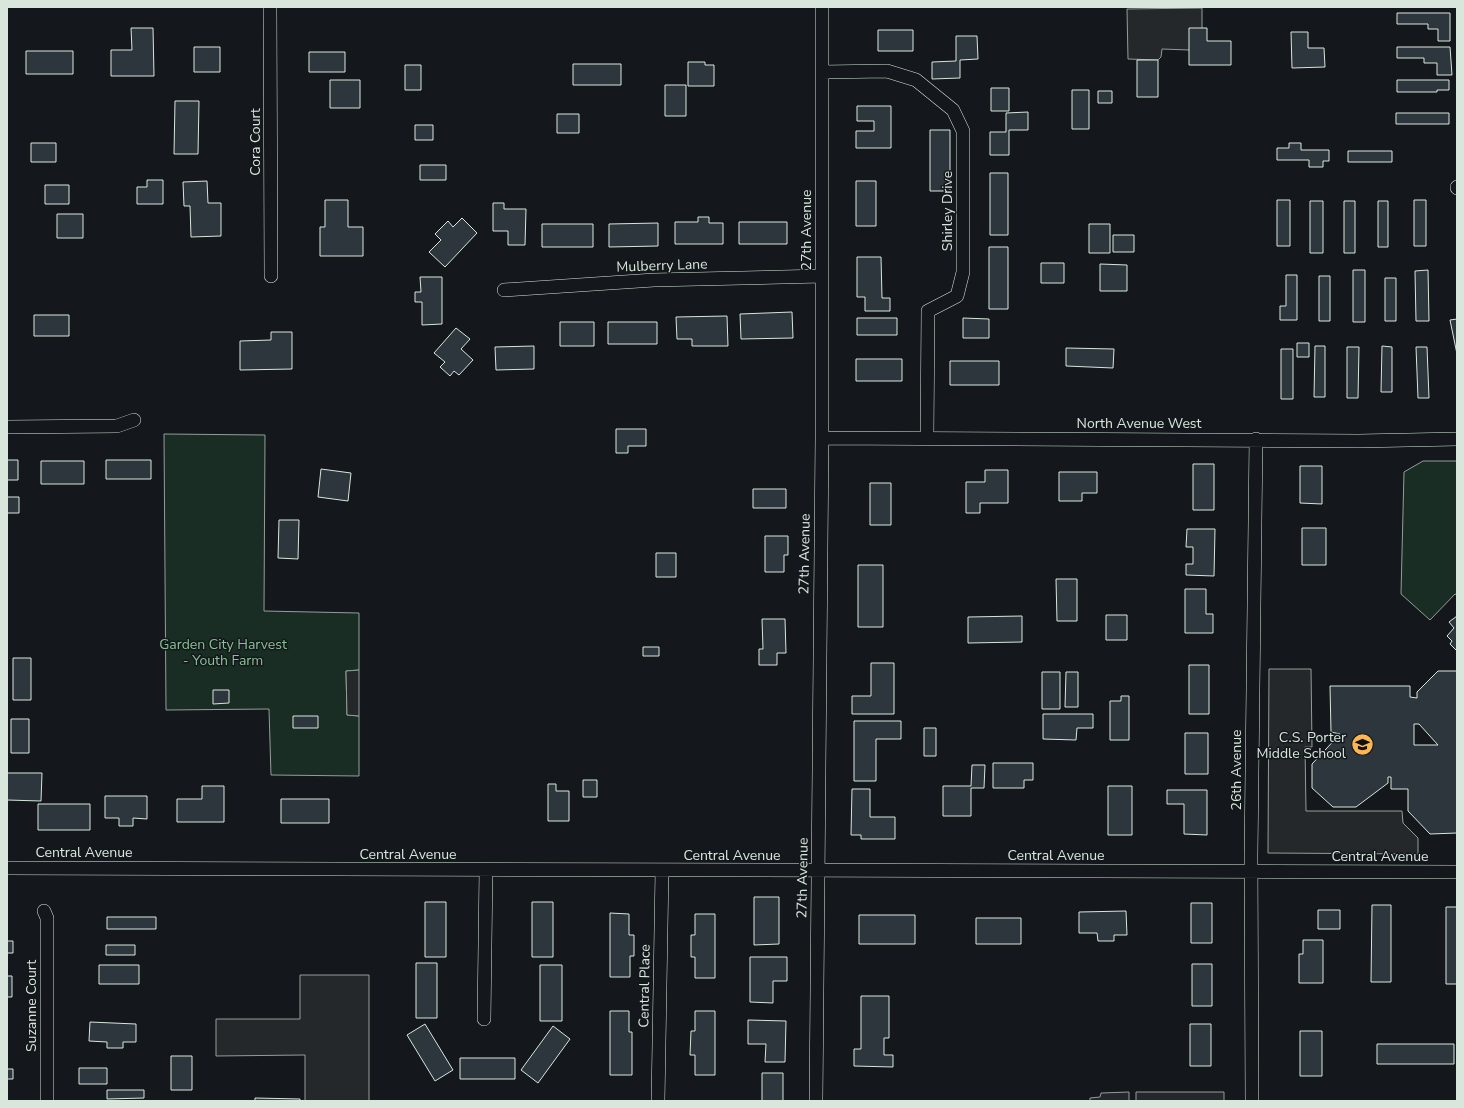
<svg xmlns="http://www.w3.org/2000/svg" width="1464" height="1108" viewBox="0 0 1464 1108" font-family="'Nunito Sans',sans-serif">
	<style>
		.green { fill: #1a2d24; stroke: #939e99 }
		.parking { fill: #24282b; stroke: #939e99 }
		.building { fill: #2c363c; stroke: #d8e6dc; fill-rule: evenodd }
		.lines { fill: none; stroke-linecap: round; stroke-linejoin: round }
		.street-casing { stroke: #d8e6dc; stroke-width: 14 }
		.street { stroke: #14181c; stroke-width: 13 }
		.labels { text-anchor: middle; stroke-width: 3; stroke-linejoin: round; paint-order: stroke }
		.street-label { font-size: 14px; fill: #d8e6dc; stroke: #14181c }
		.park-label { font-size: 14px; fill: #8ac095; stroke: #14181c }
		.poi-label { font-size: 14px; fill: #d8e6dc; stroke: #14181c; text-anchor: end }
	</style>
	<rect width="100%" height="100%" fill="#14181c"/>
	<path class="green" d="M164 434 265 435 264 611 359 613V670L346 671 347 715 359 716V776L271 775 269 709 166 710Z
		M1423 461H1457V595L1455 594 1430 620 1401 594 1404 472Z"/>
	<path class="parking" d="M1202 8V28L1189 50 1162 49 1161 57 1158 60 1128 59 1127 9Z
		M1269 669H1311L1312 747H1305L1306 811H1402L1403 823 1418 838V854L1268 853Z
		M359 670V716L347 715 346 671Z
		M300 975H369V1101H305V1055L216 1056V1019H300Z
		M1129 1092V1101H1090V1098L1100 1097 1101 1093Z
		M1136 1092H1224V1101H1136Z"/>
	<path class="building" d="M1397 13H1450V41H1438V29H1428V24H1397Z
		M131 28H153L154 76H111V50H132Z
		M1189 28H1207V41H1231V65H1189Z
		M878 30H913V51H878Z
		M1291 32H1308V48H1324L1325 67 1292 68Z
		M956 36H977L978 59 960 60V78L932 79V62L956 61Z
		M194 47H220V72H194Z
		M1397 47H1450L1452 75H1437V63H1424V58H1397Z
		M26 51H73V74H26Z
		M309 52H345V72H309Z
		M1137 60H1158V97H1137Z
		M688 62H705V65H714V86H688Z
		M573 64H621V85H573Z
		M405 65H421V90H405Z
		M330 80H360V108H330Z
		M1397 80H1449V90H1437V92H1397Z
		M665 85H686V116H665Z
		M991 88H1009V111H991Z
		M1072 90H1089V129H1072Z
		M1098 91H1112V103H1098Z
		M175 101H199L198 154H174Z
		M857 106H891V148H856V131H874V121H857Z
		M1028 112V130H1009V155H990V132H1006V113Z
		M1396 113H1449V124H1396Z
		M557 114H579V133H557Z
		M415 125H433V140H415Z
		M930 130H950V191H930Z
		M31 143H56V162H31Z
		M1289 143H1301V150H1329V161H1323V167H1309V160H1277V148H1289Z
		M1348 151H1392V162H1348Z
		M420 165H446V180H420Z
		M990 173H1008V235H990Z
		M147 180H163V204H137V187H147Z
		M207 181 208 203H221V236L191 237 190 206H184L183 182Z
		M856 181H876V226H856Z
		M45 185H69V204H45Z
		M325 200H348V227H363V256H320V227H325Z
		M1277 200H1290V246H1277Z
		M1414 200H1426V246H1414Z
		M1310 201H1323V253H1310Z
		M1344 201H1355V253H1344Z
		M1378 201H1388V247H1378Z
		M493 203H504V209H526L525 245H508V231H493Z
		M57 214H83V238H57Z
		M698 217H709V223H723V244H675V222H698Z
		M462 218 477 233 445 267 429 252 441 240 435 234 448 221 453 227Z
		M739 222H787V244H739Z
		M658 223V246L609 247V224Z
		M542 224H593V247H542Z
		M1089 224H1110V253H1089Z
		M1113 235H1134V252H1113Z
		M989 247H1008V309H989Z
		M857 257H881L882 298H890V311H865V297H857Z
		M1041 263H1064V283H1041Z
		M1100 264 1127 265V291H1100Z
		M1353 270H1365V322H1353Z
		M1428 270 1429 321H1416L1415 271Z
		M1286 275H1297V320H1280V306H1286Z
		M1319 276H1330V321H1319Z
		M420 277H442V324L422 325V302H415V292H421Z
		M1385 278H1396V321H1385Z
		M792 312 793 338 741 339 740 314Z
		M34 315H69V336H34Z
		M727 316 728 346H692V339H677L676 317Z
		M857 318H897V335H857Z
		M963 318 989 319V338H963Z
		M1457 319V354L1450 320Z
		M560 322H594V346H560Z
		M608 322H657V344H608Z
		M456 328 470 339 461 349 473 360 459 375 454 371 450 376 440 367 445 362 434 353Z
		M271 332H292V369L240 370V341L271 340Z
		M1297 343H1309V357H1297Z
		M534 346V369L496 370 495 347Z
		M1315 346H1325V397H1314Z
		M1382 346 1392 347V392H1381Z
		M1347 347H1359L1358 398H1347Z
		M1416 347H1427L1429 398H1418Z
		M1066 348 1114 349 1113 368 1066 366Z
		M1281 349H1293V399H1281Z
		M856 359H902V381H856Z
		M950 361H999V385H950Z
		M616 429H646V446H628V453H616Z
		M7 460H18V480H7Z
		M106 460H151V479H106Z
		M41 461H84V484H41Z
		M1193 464H1214V510H1193Z
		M1300 466H1322V504L1300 503Z
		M321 469 351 473 348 501 318 497Z
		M985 470H1008V503H980V513H966V482H985Z
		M1059 472H1097V493H1082V501H1059Z
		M870 483H891V525H870Z
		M753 489H786V508H753Z
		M7 497H19V513H7Z
		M279 520H299L298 559 278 558Z
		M1302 528H1326V565H1302Z
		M1187 529H1215L1214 576 1186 575V564H1193V547H1186Z
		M765 536H788V555H784V572H765Z
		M656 553H676V577H656Z
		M858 565H883V627H858Z
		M1056 579H1077V621H1057Z
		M1185 589H1206V614H1213V633H1185Z
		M1106 615H1127V640H1106Z
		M1022 616V642L968 643V617Z
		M1457 616V651L1450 644 1452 641 1447 636 1454 628 1449 622Z
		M762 619H785L786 653H777V665H759V649H763Z
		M643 647H659V656H643Z
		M13 658H31V700H13Z
		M871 663H894V714H852V696H871Z
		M1189 665H1209V714H1189Z
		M1438 671H1457V833L1430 834 1408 811V789H1391V777H1388V783L1356 807H1333L1312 788V764L1340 734 1331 732 1330 686H1410V697L1417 698V692ZM1414 724H1419L1438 745H1414Z
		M1042 672H1060V709H1042Z
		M1066 672H1078V707H1065Z
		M213 690H229V703L213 704Z
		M1121 696H1129V740H1110V701H1121Z
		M1043 714H1093V728H1077L1076 740 1043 739Z
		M293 716H318V728H293Z
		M11 719H29V753H11Z
		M854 721H901V739H876V781H854Z
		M924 728H936V756H924Z
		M1185 733H1208V774H1185Z
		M993 763H1033V780H1024V788H993Z
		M972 765H985L984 788H971V816H943V786H971Z
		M7 773H42L41 801 7 800Z
		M583 780H597V797H583Z
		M548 784H556V791H569V821H548Z
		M202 786H224V822H177V799H202Z
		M1108 786H1132V835H1108Z
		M852 789H870V817H895V839H861V835H851Z
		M1167 790H1207V835L1184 834V804H1167Z
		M105 796H147V819L133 818V826H119V818H105Z
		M281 799H329V823H281Z
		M38 804H90V830H38Z
		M754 897H779V944L754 945Z
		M425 902H446V957H425Z
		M532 902H553V957H532Z
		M1191 903H1212V943H1191Z
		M1372 905H1391V982H1371Z
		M1446 907H1457V984H1446Z
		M1318 910H1340V929H1318Z
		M1126 911 1127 935H1114V941H1098L1097 933H1079V912Z
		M610 913 629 914V935H634V956H630V977H610Z
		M695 914H715V978H695V957H691V935H695Z
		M859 915H915V944H859Z
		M107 917H156V929H107Z
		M976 918H1021V944H976Z
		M1303 940H1323V983H1299V954H1303Z
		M7 941H13V953H7Z
		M106 945H135V955H106Z
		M750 957H787V981H773V1003L750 1002Z
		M416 963H437V1018H416Z
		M1192 964H1212V1006H1192Z
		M99 965H139V984H99Z
		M540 965H562V1021H540Z
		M7 976H12V997H7Z
		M861 996H889V1038H884V1055H893V1067L854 1066V1049H861Z
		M610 1011H629V1032H632V1075H610Z
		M695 1011H715V1075H695V1055H690L691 1031H695Z
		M748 1020 786 1021 785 1062H765L766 1044H748Z
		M90 1022 136 1024V1042H123V1048H107V1042L89 1041Z
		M425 1024 453 1070 435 1081 407 1035Z
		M1190 1024H1211V1066H1190Z
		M553 1026 570 1039 538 1083 521 1070Z
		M1300 1031H1322V1076H1300Z
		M1377 1044H1454V1064H1377Z
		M171 1056H192V1090H171Z
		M460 1058H515V1079H460Z
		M79 1068H107V1084H79Z
		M7 1069H13V1079H7Z
		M762 1073H783V1101H762Z
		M107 1090H144V1098L107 1099Z
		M255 1098 300 1099V1101H255Z"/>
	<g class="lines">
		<defs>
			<path id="street" d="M270 7 271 276
				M822 72 887 71 916 80 953 110 963 131V272L957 296 928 311 927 437
				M1457 188V187
				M504 290 654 280 822 276
				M7 427 117 426 134 420
				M822 438 1359 441 1457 439
				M7 868 1457 872
				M44 911 47 918V1101
				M484 1019 486 870
				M658 1101 662 871
				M816 1101 822 438V7
				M1252 1101 1251 855 1256 439"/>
		</defs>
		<use href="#street" class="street-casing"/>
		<use href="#street" class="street"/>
	</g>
	<defs>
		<symbol id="school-disc" viewBox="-11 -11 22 22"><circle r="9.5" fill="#ffb74d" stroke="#14181c"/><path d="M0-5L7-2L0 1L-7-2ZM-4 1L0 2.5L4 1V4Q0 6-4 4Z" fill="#111"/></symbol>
	</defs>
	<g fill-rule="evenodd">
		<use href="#school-disc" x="1350" y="732" width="25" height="25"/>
	</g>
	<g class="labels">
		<g class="street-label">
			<text transform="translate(255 142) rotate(-90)" y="5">Cora Court</text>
			<text transform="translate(947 211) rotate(-90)" y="5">Shirley Drive</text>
			<text transform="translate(806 230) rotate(-90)" y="5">27th Avenue</text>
			<text transform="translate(662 265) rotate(-2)" y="5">Mulberry Lane</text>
			<text x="1139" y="428">North Avenue West</text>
			<text transform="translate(804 554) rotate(-89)" y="5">27th Avenue</text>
			<text transform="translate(1236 770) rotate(-90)" y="5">26th Avenue</text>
			<text x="84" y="857">Central Avenue</text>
			<text x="408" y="859">Central Avenue</text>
			<text x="732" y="860">Central Avenue</text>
			<text x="1056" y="860">Central Avenue</text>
			<text x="1380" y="861">Central Avenue</text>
			<text transform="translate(802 878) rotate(-89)" y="5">27th Avenue</text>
			<text transform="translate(644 986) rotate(-89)" y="5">Central Place</text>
			<text transform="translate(31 1006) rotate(-90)" y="5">Suzanne Court</text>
		</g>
		<g class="park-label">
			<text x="223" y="649">Garden City Harvest<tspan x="223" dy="16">- Youth Farm</tspan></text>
		</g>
		<g class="poi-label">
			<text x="1346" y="742">C.S. Porter<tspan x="1346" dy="16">Middle School</tspan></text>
		</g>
	</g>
	<rect width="1464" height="1108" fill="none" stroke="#d8e6dc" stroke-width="16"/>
</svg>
